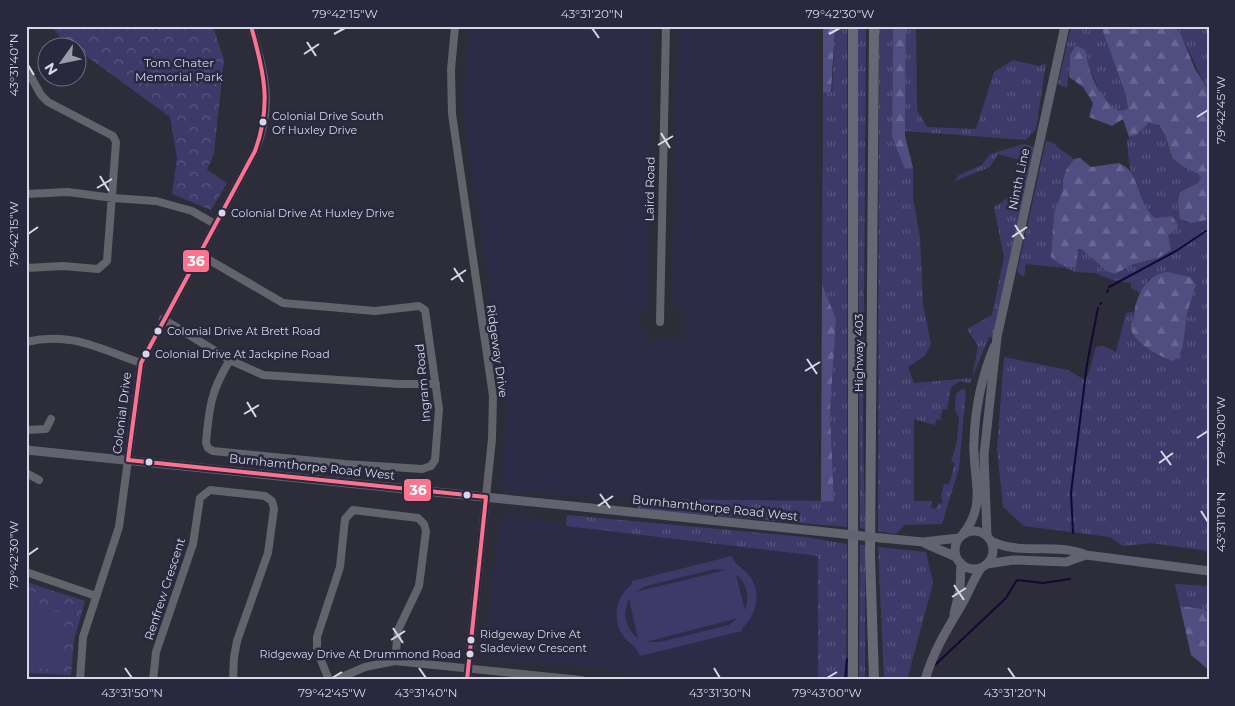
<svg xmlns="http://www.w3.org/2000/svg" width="1235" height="706" viewBox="0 0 1235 706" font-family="Montserrat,sans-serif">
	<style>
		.built { fill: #2d2c46 }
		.grass { fill: url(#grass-tufts) }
		.forest { fill: url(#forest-firs) }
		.park { fill: url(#park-crowns) }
		.garden { fill: #3d3a6a; fill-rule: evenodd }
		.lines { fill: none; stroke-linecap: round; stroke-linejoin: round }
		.stream { stroke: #130736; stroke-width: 2 }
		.minor { stroke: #63636c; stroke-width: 8 }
		.major { stroke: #636370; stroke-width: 9 }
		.highway { stroke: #686874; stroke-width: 10 }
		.major-bridge { stroke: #636370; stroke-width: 9 }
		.bus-1-casing { stroke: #28283e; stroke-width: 8 }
		.bus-1 { stroke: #fc738d; stroke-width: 4 }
		.ticks { fill: none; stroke: #d7d7e6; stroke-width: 2 }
		.bus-dot { fill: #d7d7e6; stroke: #28283e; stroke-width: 2 }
		.labels { text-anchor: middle; stroke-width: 5; stroke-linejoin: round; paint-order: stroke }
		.bus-label { font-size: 11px; fill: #d7d7e6; stroke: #28283e; text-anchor: start }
		.park-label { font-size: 12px; fill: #cecff2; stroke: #28283e }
		.street-label { font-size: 12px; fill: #d7d7e6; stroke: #28283e }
		.line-badge { stroke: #28283e; stroke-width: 2 }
		.badge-label { font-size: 14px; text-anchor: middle; font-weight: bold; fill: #fff }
		.neatline { fill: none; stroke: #d7d7e6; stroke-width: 2 }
		.ticks-label { font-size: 12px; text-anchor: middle; fill: #d7d7e6 }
	</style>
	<defs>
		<pattern id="grass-tufts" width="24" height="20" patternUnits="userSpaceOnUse" patternTransform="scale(1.25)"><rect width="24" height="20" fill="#3d3a6a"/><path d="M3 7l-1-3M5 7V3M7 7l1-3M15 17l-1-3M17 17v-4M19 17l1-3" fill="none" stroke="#58567f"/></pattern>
		<pattern id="forest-firs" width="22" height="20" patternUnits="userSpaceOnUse" patternTransform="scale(1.25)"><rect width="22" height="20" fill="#504e81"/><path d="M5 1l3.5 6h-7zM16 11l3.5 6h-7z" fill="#686793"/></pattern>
		<pattern id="park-crowns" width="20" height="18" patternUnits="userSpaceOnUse" patternTransform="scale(1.25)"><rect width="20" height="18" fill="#3d3a6a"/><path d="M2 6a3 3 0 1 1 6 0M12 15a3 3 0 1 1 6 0" fill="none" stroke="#58567f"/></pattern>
	</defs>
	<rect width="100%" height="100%" fill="#2d2d39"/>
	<path class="built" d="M470 26H653L648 304 637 322 651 343 674 337 685 348 686 316 671 301 678 26H815V502L647 500 505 491 501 487 508 403 465 127 463 104Z
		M509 511 566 526 818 556V680H632L619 672 603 668 488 658 485 654 500 518Z
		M26 673 71 675V680H26Z"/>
	<path class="grass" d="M835 26H847V527L638 509 637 499 834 501 830 412 836 319 822 284 823 93 832 92Z
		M857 26H866L863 430 865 529 860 528Z
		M879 26H893L892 137 905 168H913V197L920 238 923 304 931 344 925 356 908 367 914 383 972 378 978 346 967 329 992 315 1004 257 994 207 1016 193 1025 161 998 154 990 167 955 181 959 175 982 165 990 154 1024 144 1034 147 993 338 989 337 972 378 970 383 960 381 951 387 947 410 943 409 940 419 944 421 937 419 935 425 914 419V501H932L931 508 936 509 938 504 943 503 941 496 944 484 949 485 955 463 951 462 957 441 959 417 955 410 956 394 962 389 966 390 959 468 942 524 905 525 896 534 878 531Z
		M906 26H916L917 110 927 127 976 129 994 72 1013 60 1039 66 1046 63 1036 129 1026 140 905 131Z
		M1071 26H1101L1125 93 1128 107 1126 110 1119 111 1104 101 1088 65 1070 55 1067 88 1058 84Z
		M1174 26H1209V91C1196 71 1188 44 1174 26Z
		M1152 123C1171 129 1164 139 1170 152 1176 165 1192 168 1201 177L1198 183 1180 192V218L1186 223 1209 218V551L1152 543 1123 546 1110 537 1024 526 1003 507 997 448 1004 357 1068 370 1083 379 1088 375 1096 347 1103 346 1116 352 1126 313 1133 312 1134 315C1132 320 1129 325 1131 331 1137 344 1160 357 1173 361L1183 346 1187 313 1196 285 1149 279 1140 293 1131 288V283L1112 280 1095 273 1075 272 1066 268 1026 264 1024 277 1017 272 1046 141 1054 143C1060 152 1067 152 1074 159L1066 170 1063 190 1054 213 1051 257 1081 249 1108 272 1115 274 1134 264 1158 258 1170 232 1172 216 1155 218C1133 199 1129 167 1127 140 1131 136 1147 124 1152 123Z
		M567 515 805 537 847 544 846 680H818V556L566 526Z
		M860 545 865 546V680H859Z
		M878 547 926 552 933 583 907 680H884Z
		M1175 584 1209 586V614L1204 609 1180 606Z"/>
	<path class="forest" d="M823 26H835L831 92 823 93Z
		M893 26H906L905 136 913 168 905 169 892 137Z
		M1101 26H1174L1181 35 1195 69 1209 91 1207 220 1190 223 1180 219 1178 202 1180 192 1198 183 1201 177C1193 169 1183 169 1175 160 1166 150 1170 137 1159 125L1149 123 1136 135 1129 137 1123 119 1112 126 1089 117 1093 103 1083 87 1069 77 1070 55 1076 46 1085 50C1090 76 1098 97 1119 111L1126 110 1128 107 1125 93Z
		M1080 158 1091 167 1119 163C1122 165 1127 167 1129 170 1140 185 1139 204 1155 218L1172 216 1178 225 1177 229 1168 235 1171 250 1158 258 1134 264 1115 274 1108 272 1081 249H1078L1076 267C1068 269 1057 263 1051 257L1054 213 1063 190V180L1066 170 1074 159Z
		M1168 272 1190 277 1196 285 1187 313 1183 346 1179 357 1173 361C1160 357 1136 344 1131 330 1129 324 1133 321 1134 315 1136 295 1147 274 1168 272Z
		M822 284 836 319 830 412 834 501 821 502Z
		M1180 606 1204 609 1209 614V670L1191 655Z"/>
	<path class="park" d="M52 26H213L224 60 214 153 207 170 227 183 211 210 172 194 177 158 170 117 78 50V48C66 46 58 35 52 26Z
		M26 582 85 601 74 640 71 675 26 673Z"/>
	<path class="garden" d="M732 556C735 566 742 567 748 574 762 591 758 614 742 628V631L640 656C637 646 631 645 625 638 611 621 615 597 632 584V581ZM715 569 726 570 635 592 646 586ZM736 575C747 582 750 598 745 610ZM629 599 638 638C625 629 622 613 629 599ZM738 618 729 625 660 642H646Z
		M26 609 61 612 64 615 60 671 43 669 26 663Z"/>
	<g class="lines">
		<path class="stream" d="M1109 287 1176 251 1209 229
			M1107 292 1108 290
			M1100 304 1101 303
			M1073 533 1071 493 1087 364 1098 308
			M935 665 1006 598 1017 580 1043 583 1070 579
			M845 680 847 659"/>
		<path class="minor" d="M455 26 451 70 452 114 493 396 492 439 467 680
			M26 68 41 95 48 102 113 136 116 142 107 261 98 269 63 266 26 268
			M26 194 68 192 113 198 156 201 192 211 215 224
			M199 254 283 303 375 311 419 306 425 310 439 409 435 460 431 466 422 469 345 464 213 451 208 448 206 443C209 408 211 390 230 360
			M163 319 230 360 263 375 399 384H436
			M660 322 666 26
			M26 342C70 331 100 349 141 363
			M26 430 46 429 51 419
			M26 473 39 480
			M26 572 96 596
			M80 680 83 637 119 527 141 363 255 151C275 105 264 72 251 26
			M153 680 156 652 193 544 200 498 210 490 265 496 272 501 274 509 268 553 237 641 234 657 233 680
			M329 680 317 650V637L340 567 345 519 353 510 418 518 424 524 426 531 419 586 398 630 395 661
			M335 680 365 667 395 661 581 680"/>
		<path class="major" d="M26 450 816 531
			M955 550a19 19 0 1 1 38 0a19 19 0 1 1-38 0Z
			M963 534C988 503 972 477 974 441 975 410 982 376 994 347
			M987 536 984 455 997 337 1065 26
			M881 538 923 542 959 538
			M991 541C1021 556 1055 542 1086 555L1209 571
			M923 542C932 548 946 551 957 558
			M987 564 1013 560 1066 562 1086 555
			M954 614 960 589 961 563
			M925 680C933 652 946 631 961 606 968 594 973 580 981 568"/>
		<path class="highway" d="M874 26 870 556 874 680
			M853 680V26"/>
		<path class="major-bridge" d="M816 531 881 538"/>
		<defs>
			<path id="bus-1" d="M251 26C264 72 272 105 255 151L141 363 128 460 486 497 467 680"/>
		</defs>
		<use href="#bus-1" class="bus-1-casing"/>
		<use href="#bus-1" class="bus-1"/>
	</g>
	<path class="ticks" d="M592 28 599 38M334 34 345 28M829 34 840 28M307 42 316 56M304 54 319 44M28 65 34 75M1197 117 1208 110M661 133 670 148M658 145 673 136M100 176 109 191M97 188 112 179M1015 225 1024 239M28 234 38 227M1012 237 1027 227M454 268 463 282M451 280 466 270M807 359 817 374M805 371 820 362M247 402 256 417M244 414 259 405M1197 438 1208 431M1161 451 1171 465M1159 463 1173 453M600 494 610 508M598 506 613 496M1201 511 1208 522M28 555 38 548M954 585 964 600M952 597 966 588M393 628 403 643M391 640 405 631M125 668 132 678M419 668 426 678M714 668 720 678M1008 668 1015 678M332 678 342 672M827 678 837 672"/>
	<g class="bus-dot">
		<circle cx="263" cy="122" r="4.5"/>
		<circle cx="222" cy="213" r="4.5"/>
		<circle cx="158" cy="331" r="4.5"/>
		<circle cx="146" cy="354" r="4.5"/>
		<circle cx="149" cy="462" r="4.5"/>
		<circle cx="467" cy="495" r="4.5"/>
		<circle cx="471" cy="640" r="4.5"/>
		<circle cx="470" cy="654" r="4.5"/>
	</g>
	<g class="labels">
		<g class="bus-label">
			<text x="272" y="120">Colonial Drive South<tspan x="272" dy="14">Of Huxley Drive</tspan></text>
			<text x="231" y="217">Colonial Drive At Huxley Drive</text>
			<text x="167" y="335">Colonial Drive At Brett Road</text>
			<text x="155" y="358">Colonial Drive At Jackpine Road</text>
			<text x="480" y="638">Ridgeway Drive At<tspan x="480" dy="14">Sladeview Crescent</tspan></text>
			<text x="461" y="658" text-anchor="end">Ridgeway Drive At Drummond Road</text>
		</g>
		<g class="park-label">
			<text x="179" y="67">Tom Chater<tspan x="179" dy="14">Memorial Park</tspan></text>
		</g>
		<g class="street-label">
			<text transform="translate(1019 179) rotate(-78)" y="4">Ninth Line</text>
			<text transform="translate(650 189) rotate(-89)" y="4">Laird Road</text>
			<text transform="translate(497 351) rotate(82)" y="4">Ridgeway Drive</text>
			<text transform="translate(859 353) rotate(-90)" y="4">Highway 403</text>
			<text transform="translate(423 383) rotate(-95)" y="4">Ingram Road</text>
			<text transform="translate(122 413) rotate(-83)" y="4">Colonial Drive</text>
			<text transform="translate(312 467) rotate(6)" y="4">Burnhamthorpe Road West</text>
			<text transform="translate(715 508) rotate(6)" y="4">Burnhamthorpe Road West</text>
			<text transform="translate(165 589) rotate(-72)" y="4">Renfrew Crescent</text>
		</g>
	</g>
	<g class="line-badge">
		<rect x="182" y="249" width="28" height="24" rx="5" fill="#fc738d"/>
		<rect x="403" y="478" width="29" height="24" rx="5" fill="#fc738d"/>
	</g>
	<g class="badge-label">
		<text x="196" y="266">36</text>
		<text x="418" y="495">36</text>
	</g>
	<rect width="1235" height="706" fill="none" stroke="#28283e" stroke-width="55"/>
	<g transform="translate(62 62) rotate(237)"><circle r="24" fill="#28283e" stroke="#6e6e81"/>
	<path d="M0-4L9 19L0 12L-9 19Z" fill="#9c9ca9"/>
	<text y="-8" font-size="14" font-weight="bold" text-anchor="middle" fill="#d7d7e6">N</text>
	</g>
	<rect x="28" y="28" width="1180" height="650" class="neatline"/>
	<g class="ticks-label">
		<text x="345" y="18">79°42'15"W</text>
		<text x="592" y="18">43°31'20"N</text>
		<text x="840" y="18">79°42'30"W</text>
		<text transform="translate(14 65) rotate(-90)" y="4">43°31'40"N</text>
		<text transform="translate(1221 110) rotate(-90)" y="4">79°42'45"W</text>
		<text transform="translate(14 234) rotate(-90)" y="4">79°42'15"W</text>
		<text transform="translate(1221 431) rotate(-90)" y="4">79°43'00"W</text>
		<text transform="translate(1221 522) rotate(-90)" y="4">43°31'10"N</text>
		<text transform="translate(14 555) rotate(-90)" y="4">79°42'30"W</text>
		<text x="132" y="697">43°31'50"N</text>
		<text x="332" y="697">79°42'45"W</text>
		<text x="426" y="697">43°31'40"N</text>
		<text x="720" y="697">43°31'30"N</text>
		<text x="827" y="697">79°43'00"W</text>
		<text x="1015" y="697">43°31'20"N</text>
	</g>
</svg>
